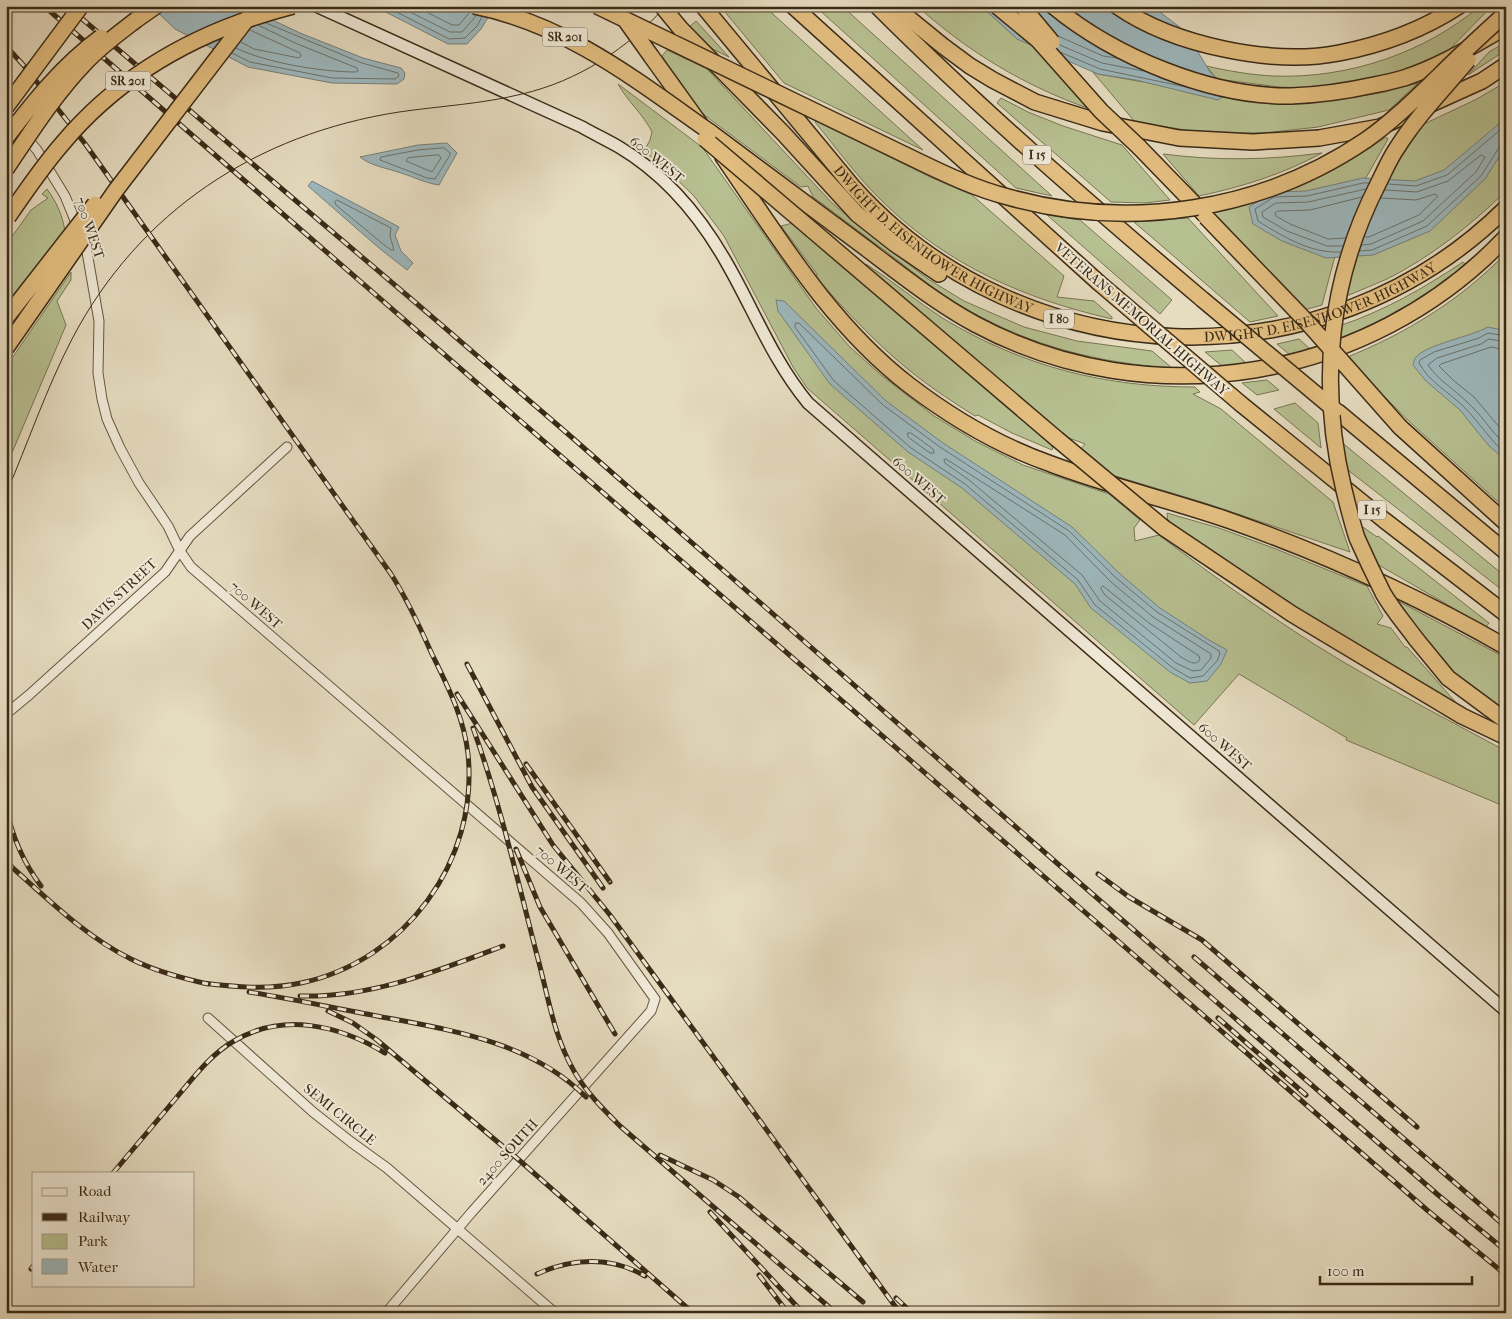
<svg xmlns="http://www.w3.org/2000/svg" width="1512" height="1319" viewBox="0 0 1512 1319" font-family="'IM FELL French Canon',serif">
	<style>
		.green { fill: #b7c091; stroke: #787654 }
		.water { fill: #9db8be; stroke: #75807b }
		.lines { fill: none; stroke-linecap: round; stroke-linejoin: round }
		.shore { stroke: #6c726a; stroke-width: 1 }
		.street-casing { stroke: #655741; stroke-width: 11 }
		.secondary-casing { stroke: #3a2b17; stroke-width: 14 }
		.highway-casing { stroke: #3a2b17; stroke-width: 18 }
		.street { stroke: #efe8d6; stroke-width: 9 }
		.secondary { stroke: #efe8d6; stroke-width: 11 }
		.highway { stroke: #e3be80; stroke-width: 15 }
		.tram { stroke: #3a2b17; stroke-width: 1 }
		.rail-casing { stroke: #3a2b17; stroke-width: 5 }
		.rail { stroke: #efe8d6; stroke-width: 3; stroke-dasharray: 9; stroke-linecap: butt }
		.highway-bridge-casing { stroke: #3a2b17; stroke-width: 18; stroke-linecap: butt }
		.highway-bridge { stroke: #e3be80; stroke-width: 15 }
		.labels { text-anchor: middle; stroke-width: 4; stroke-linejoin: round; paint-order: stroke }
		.shield { fill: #efe8d6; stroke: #706450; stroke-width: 1 }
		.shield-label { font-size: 12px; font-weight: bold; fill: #3a2b17 }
		.street-label { font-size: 14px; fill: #3a2b17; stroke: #efe8d6 }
	</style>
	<rect width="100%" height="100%" fill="#e6dcc0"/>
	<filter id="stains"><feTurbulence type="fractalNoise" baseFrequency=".004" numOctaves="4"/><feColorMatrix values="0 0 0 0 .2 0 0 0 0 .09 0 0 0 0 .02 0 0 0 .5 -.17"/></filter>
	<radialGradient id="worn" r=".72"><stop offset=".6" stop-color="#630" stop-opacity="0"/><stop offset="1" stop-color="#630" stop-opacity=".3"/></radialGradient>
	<path class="green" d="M720 6H764L923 150 784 83Z
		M815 6H842L1052 196 1016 188Z
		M917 6H981L1017 38 1032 45 1090 109C1023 85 970 53 917 6Z
		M1480 6H1492L1440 59 1363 82 1307 88 1279 87 1217 79 1206 66C1229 71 1251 75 1274 76 1347 79 1425 53 1480 6Z
		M696 21 729 57 702 44 688 28Z
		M1506 42V50L1468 75 1489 52Z
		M667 50 707 69 832 203 858 225 928 279 964 301 1024 327 1077 341 1152 351 1172 368C1101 363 1033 347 970 311 946 298 923 280 901 263 872 241 843 219 813 197L808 186 801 187 703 114 662 56Z
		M1092 71 1098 74 1223 96 1312 102 1342 99 1385 92 1418 83 1389 110 1318 127 1264 133H1225L1192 131 1135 122Z
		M1506 82V191C1471 225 1431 257 1387 279 1373 285 1359 291 1344 297L1353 264 1389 175 1424 124 1475 100Z
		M618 84 702 147 816 308 850 347 881 375 934 416 975 441 1023 465 1109 494 1140 520 1134 528 1135 541 1159 535C1217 579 1277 622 1340 660 1394 692 1450 721 1506 751V807L1346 740 1347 738 1239 674 1194 725 807 388 793 367 724 236 694 196 664 167 644 151 650 140 652 132C643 114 628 102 618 84Z
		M1001 98 1028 112 1063 126 1122 145 1170 200 1145 203 1111 202 997 103Z
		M817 121 930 177 972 195 1064 276 1057 297 1094 301 1112 317V319C1025 299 949 266 884 203 858 178 837 149 815 122Z
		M1386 137 1388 139 1363 183 1335 256 1322 305 1300 311 1214 213C1276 199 1334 173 1386 137Z
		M1322 153C1283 174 1242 187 1199 196L1163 154C1217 161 1269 160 1322 153Z
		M47 189C56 201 63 216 65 232L6 306V245L31 210 48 198 42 194Z
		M1047 215 1080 220 1172 300 1160 314Z
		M1188 218 1278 316 1250 322 1134 222Z
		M793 223 1053 447 1052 450 1012 433 978 415 975 416C948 399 921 381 897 360 868 335 842 306 816 278L817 274 781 226Z
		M1506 253V509L1412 424 1345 358C1405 334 1461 300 1506 253Z
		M1463 262 1466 265 1448 280 1382 322 1338 340 1339 326C1384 311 1424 288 1463 262Z
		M866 264C893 281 917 302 944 319 1023 366 1103 387 1195 387L1200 392 1193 394 1221 409 1333 502 1350 552 1205 503 1105 473 1079 451 1085 444 1061 435 878 278 865 265Z
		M71 272V280L57 301 66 325 6 467V367Z
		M1299 339 1310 349 1290 355 1277 344Z
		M1232 350 1247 364 1222 366 1205 352Z
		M1267 380 1279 390 1257 395 1242 383Z
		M1295 403 1318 423 1321 448 1274 409Z
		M1340 441 1506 577V593L1344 467Z
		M1167 513 1219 528 1276 549 1367 586 1383 616 1377 624 1391 628 1405 647H1407L1459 706 1389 672 1168 524Z
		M1360 525 1377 537 1378 536 1489 623 1486 627 1377 564Z
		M1398 601 1506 658V719C1464 686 1425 648 1398 601Z"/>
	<path class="water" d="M151 6H243L300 33 363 58 401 68 405 73 404 79 397 84 332 83 248 67 175 29Z
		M374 6H495L481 29 467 44H448Z
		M981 6H1152L1186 32 1210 72 1215 77 1223 96 1218 100 1136 80 1098 74 1017 39Z
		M1506 118V146L1485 179 1430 231 1373 255 1326 258 1282 241 1253 224 1249 207 1272 192 1306 191 1363 178 1415 181 1444 170Z
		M447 143 457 153 439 185C425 183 414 177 401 173 387 168 371 166 360 157L418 145Z
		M312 181 399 227 395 235 401 251 413 263 407 270 379 248 308 186Z
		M776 300 784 301 886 401 943 443 1072 527 1119 573 1160 608 1209 640 1227 650 1221 664 1207 681 1190 683 1170 672 1091 608 1075 584 962 488 908 452 830 384 778 311Z
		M1488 327 1506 331V460L1489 446 1460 410 1426 381 1413 365C1414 362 1414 359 1416 357 1428 344 1470 337 1488 327Z"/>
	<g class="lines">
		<path class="shore" d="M385 6 449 39 465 38 477 26 482 17
			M398 6 450 32H462L476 16
			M415 6 452 25H459L469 13
			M1058 36 1103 56 1117 58
			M241 42 254 49 299 58 301 56 300 53 250 30
			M1060 45 1102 63 1143 71
			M236 48C266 63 323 72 356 72L358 71 357 68 295 43 258 25
			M1060 52 1100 69 1186 87
			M232 53 250 62 332 78 395 79 399 76 398 73 362 63 266 23
			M444 148 450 153V155L435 179 427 178 380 160 381 157 386 156 418 150Z
			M439 155 441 158 432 172 406 161 408 158Z
			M1388 184 1416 186 1447 175 1506 125
			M337 200 391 228 390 236 394 250H391L383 244 336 205 335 202Z
			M1365 237H1369L1419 215 1438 196 1435 194 1416 200 1381 198
			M1346 238 1328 239 1290 224 1276 216 1275 213 1278 211 1310 210 1362 197
			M1362 245 1371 244 1423 221 1476 172 1485 157 1481 155 1448 181 1417 192 1385 190
			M1343 246H1327L1287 231 1263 217 1262 212 1276 203 1308 202 1366 189
			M1360 251 1372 250 1427 226 1481 176 1500 146 1506 144
			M1341 252C1311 254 1282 236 1258 221L1255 209 1274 197 1307 196 1363 183H1369
			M796 323H799L883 405 940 447 1069 531 1115 577 1157 612 1219 651 1220 654 1217 661 1203 676 1190 678 1173 668 1095 605 1078 580 965 484 911 448 834 381 795 327Z
			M1506 336 1488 333 1479 338 1434 352 1420 360 1419 363C1429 382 1449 392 1464 407 1479 422 1490 440 1506 454
			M1506 342 1489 339 1481 344 1437 358 1428 365C1438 380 1454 389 1467 402 1482 415 1491 432 1506 445
			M1506 350 1491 347 1441 364 1439 366 1453 380 1474 397 1506 435
			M908 433H911L933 449 934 453H930L908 437Z
			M946 459 1065 535 1111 582 1153 617 1211 654V658L1201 670 1193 671 1176 663 1100 601 1082 575 969 480 945 463 944 460Z
			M1103 586 1149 623 1199 656 1200 660C1194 667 1187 660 1181 657L1105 595 1101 589Z"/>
		<defs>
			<path id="street" d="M6 114 37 150 65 196 72 213 87 252 99 321 98 373 102 399 107 419 120 448 139 483 168 526 180 551 191 567 581 903 608 933 655 999 651 1011 471 1213 386 1313
				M6 714 29 695 165 572 190 536 287 447
				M208 1018 313 1112 351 1142 387 1168 555 1313"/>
			<path id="secondary" d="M316 6 582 127C594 134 607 140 619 147 666 175 703 220 729 267 755 313 774 362 808 403L1506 1011"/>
			<g id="highway">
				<path id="s1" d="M703 6 853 187C1024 377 1323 389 1506 208"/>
				<path d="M793 6 1098 282"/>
				<path d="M877 6C980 109 1091 205 1202 299"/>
				<path d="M894 6 943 46 970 66 993 80 1035 102 1103 123 1179 138 1253 142 1319 138 1380 127 1482 81 1506 65"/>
				<path d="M1053 6C1115 57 1211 97 1291 96 1319 95 1347 91 1374 85 1384 83 1394 81 1404 78 1441 66 1472 46 1506 27"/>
				<path d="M1117 6C1173 45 1272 66 1339 53 1381 45 1424 29 1459 6"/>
				<path d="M136 20 156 6"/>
				<path d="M680 28 783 133 857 214 895 244 939 274"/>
				<path d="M651 56 700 124"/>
				<path d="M710 132C761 170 812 208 863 246 900 274 935 302 975 324 1150 418 1370 381 1506 237"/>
				<path d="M1139 147 1204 214"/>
				<path d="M723 157C779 238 830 324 909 385 952 418 1000 446 1051 464 1109 486 1170 500 1228 520 1325 554 1417 596 1506 647"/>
				<path d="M812 230 1057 439"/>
				<path d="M1241 404 1384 520 1506 614"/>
				<path d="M1338 412 1506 552"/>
				<path d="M1400 427 1506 523"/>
				<path d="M1164 528 1292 614 1462 716 1506 737"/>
				<path d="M1416 639 1448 678 1506 721"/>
			</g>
		</defs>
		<use href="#street" class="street-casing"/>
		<use href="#secondary" class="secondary-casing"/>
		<use href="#highway" class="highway-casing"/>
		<use href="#street" class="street"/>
		<use href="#secondary" class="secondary"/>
		<use href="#highway" class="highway"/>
		<path class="tram" d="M6 494C28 443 46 389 72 339 139 211 257 134 399 112 440 106 482 104 522 94 578 81 627 49 666 6"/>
		<defs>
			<path id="rail" d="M44 6 1427 1210 1506 1275
				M67 6 416 303 568 434 1058 864 1437 1194 1506 1251
				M6 46 26 68 86 145 391 574C407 599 419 625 431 652 447 685 464 717 468 754 479 861 405 961 301 983 268 990 235 987 203 983
				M467 664 532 787 603 888
				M457 694 553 845 610 915 900 1313
				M473 728C500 803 518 882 538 959 548 996 554 1037 574 1071 586 1092 603 1109 620 1126L836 1313
				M526 764 610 882
				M6 807C12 836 23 862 41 886
				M516 849 540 907 615 1034
				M6 862C45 896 84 936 131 959 155 971 181 978 208 984
				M1098 874 1129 897 1202 940 1417 1127
				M1194 957 1506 1227
				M249 992C292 999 334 1008 377 1016 450 1030 530 1041 586 1097
				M300 996C371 998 437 971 503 946
				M328 1011 353 1023 377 1040 519 1160 693 1313
				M1218 1018 1306 1095
				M660 1155 713 1180 739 1197 863 1302
				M113 1173C134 1148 156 1122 177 1097 194 1077 211 1054 234 1041 283 1012 339 1025 385 1053
				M710 1212 803 1313
				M31 1269 34 1265
				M537 1274C572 1258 611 1256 645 1276
				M759 1275 788 1313
				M896 1298 912 1313"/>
		</defs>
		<use href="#rail" class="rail-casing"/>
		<use href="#rail" class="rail"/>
		<defs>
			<path id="highway-bridge" d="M474 6C566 24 636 80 710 132
				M597 6 920 162C949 176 977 189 1008 197 1129 231 1262 211 1366 140 1393 121 1416 98 1440 75 1461 54 1484 33 1506 13
				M662 6 680 28
				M997 6 1038 40 1101 111 1139 147
				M1022 6 1052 42
				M626 21 651 56
				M6 107 81 6
				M6 138C34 101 64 64 101 37
				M705 139 812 230
				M6 169C31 132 55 94 86 62 101 46 119 33 136 20
				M8 217C25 192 42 167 62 144 123 71 202 29 293 6
				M1206 217 1307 322 1400 427
				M1098 282 1241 404
				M1202 299 1335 410
				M6 318 95 204
				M6 348 116 190 257 6
				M1057 439 1164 528
				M1416 639C1405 624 1392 609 1383 593 1374 575 1365 556 1357 538 1352 523 1348 506 1344 490 1318 384 1329 279 1379 182 1385 170 1390 158 1397 148 1417 116 1444 89 1468 60"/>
		</defs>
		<use href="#highway-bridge" class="highway-bridge-casing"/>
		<use href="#highway-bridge" class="highway-bridge"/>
	</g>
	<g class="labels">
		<g class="shield">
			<rect x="542.5" y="27.5" width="45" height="19" rx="4"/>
			<rect x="105.5" y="71.5" width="45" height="19" rx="4"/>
			<rect x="1023" y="145.5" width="28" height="19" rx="4"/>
			<rect x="1044" y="309.5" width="30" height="19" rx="4"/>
			<rect x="1358" y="500.5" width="28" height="19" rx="4"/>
		</g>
		<g class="shield-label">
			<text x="565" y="41">SR 201</text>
			<text x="128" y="85">SR 201</text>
			<text x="1037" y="159">I 15</text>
			<text x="1059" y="323">I 80</text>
			<text x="1372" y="514">I 15</text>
		</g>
		<g class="street-label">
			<text transform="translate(657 159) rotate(39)" y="5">600 WEST</text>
			<text transform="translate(90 228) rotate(71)" y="5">700 WEST</text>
			<text dy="5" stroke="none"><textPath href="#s1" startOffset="332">DWIGHT D. EISENHOWER HIGHWAY</textPath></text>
			<text dy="5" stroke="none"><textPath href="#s1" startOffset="751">DWIGHT D. EISENHOWER HIGHWAY</textPath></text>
			<text transform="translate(1142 319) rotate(41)" y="5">VETERANS MEMORIAL HIGHWAY</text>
			<text transform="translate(919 480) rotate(41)" y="5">600 WEST</text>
			<text transform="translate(119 594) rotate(-43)" y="5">DAVIS STREET</text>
			<text transform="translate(256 605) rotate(41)" y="5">700 WEST</text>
			<text transform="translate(1225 746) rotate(41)" y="5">600 WEST</text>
			<text transform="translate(562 869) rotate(41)" y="5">700 WEST</text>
			<text transform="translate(340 1114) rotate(39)" y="5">SEMI CIRCLE</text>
			<text transform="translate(507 1152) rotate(-48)" y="5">2400 SOUTH</text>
		</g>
	</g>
	<rect width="1512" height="1319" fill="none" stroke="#e6dcc0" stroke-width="25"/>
	<rect x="8" y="8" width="1497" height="1304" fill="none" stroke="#3a2b17" stroke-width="2.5"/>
	<rect x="12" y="12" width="1487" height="1294" fill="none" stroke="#3a2b17"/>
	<rect x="32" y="1172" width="162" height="115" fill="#efe8d6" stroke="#a79c8a"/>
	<rect x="42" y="1188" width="25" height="8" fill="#efe8d6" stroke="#a79c8a"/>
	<text x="78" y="1196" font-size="15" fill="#3a2b17">Road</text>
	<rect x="42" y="1213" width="25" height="8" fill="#3a2b17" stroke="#a79c8a"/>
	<text x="78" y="1222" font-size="15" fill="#3a2b17">Railway</text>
	<rect x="42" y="1234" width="25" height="15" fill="#b7c091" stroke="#a79c8a"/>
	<text x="78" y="1246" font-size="15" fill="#3a2b17">Park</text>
	<rect x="42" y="1259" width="25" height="15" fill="#9db8be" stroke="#a79c8a"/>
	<text x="78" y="1272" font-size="15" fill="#3a2b17">Water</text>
	<path d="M1320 1276v8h152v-8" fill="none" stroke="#3a2b17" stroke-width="2.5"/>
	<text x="1327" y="1276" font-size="15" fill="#3a2b17" stroke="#efe8d6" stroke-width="4" paint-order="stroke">100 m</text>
	<rect width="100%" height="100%" filter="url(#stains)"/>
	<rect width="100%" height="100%" fill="url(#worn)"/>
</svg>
